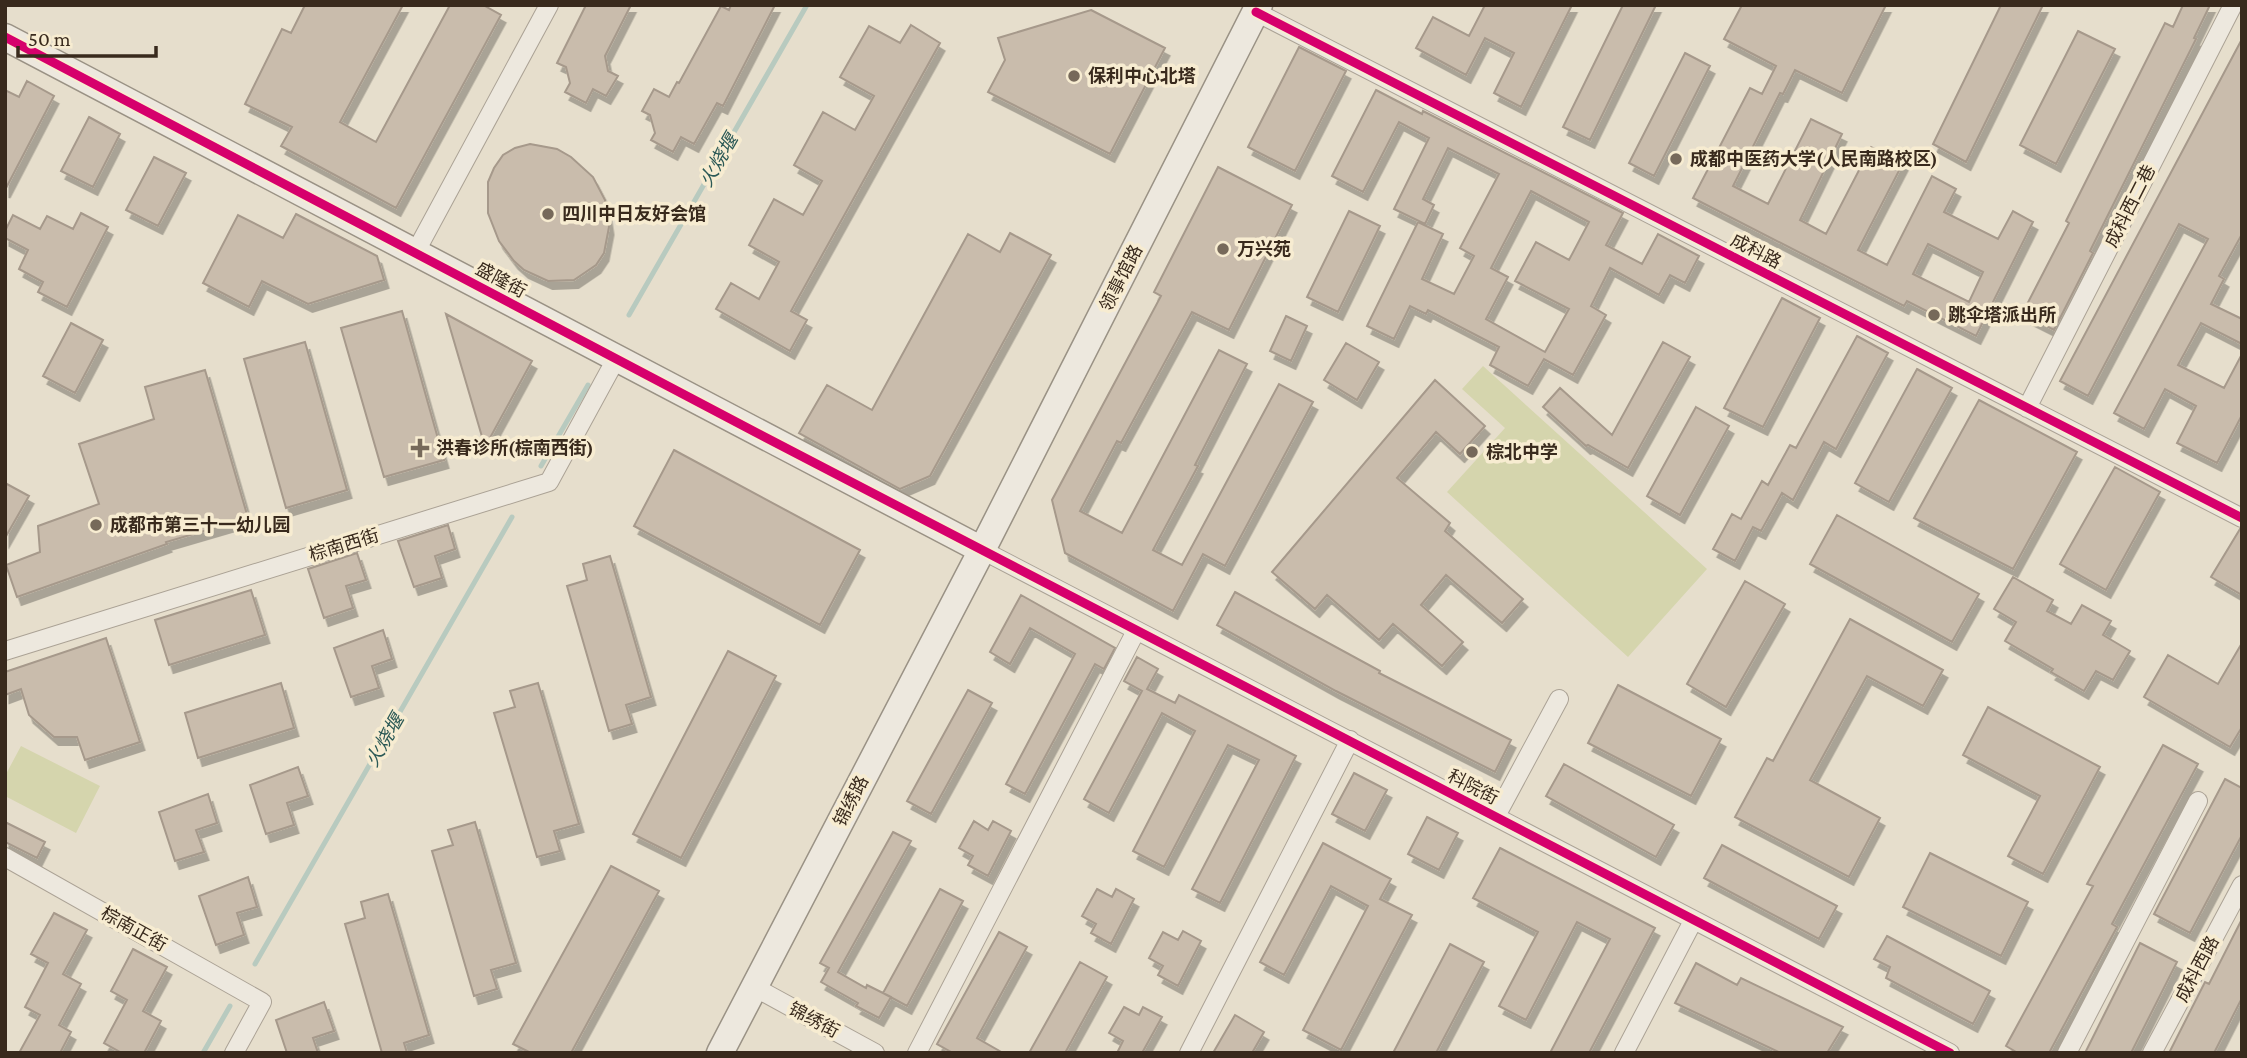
<svg xmlns="http://www.w3.org/2000/svg" width="2247" height="1058" viewBox="0 0 2247 1058" font-family="'Crimson Pro','Noto Sans SC',serif">
	<style>
		.green { fill: #d5d5ad }
		.lines { fill: none; stroke-linecap: round; stroke-linejoin: round }
		.stream { stroke: #b8cabf; stroke-width: 5 }
		.building { fill: #c9bcac; stroke: #a6998b; stroke-width: 2; fill-rule: evenodd; filter: url(#shadow) }
		.street-casing { stroke: #aba295; stroke-width: 20 }
		.secondary-casing { stroke: #9a9285; stroke-width: 29 }
		.street { stroke: #ede8de; stroke-width: 18 }
		.secondary { stroke: #ede8de; stroke-width: 26 }
		.cycleway-casing { stroke: #f7ecd1; stroke-width: 13 }
		.cycleway { stroke: #d6006c; stroke-width: 9 }
		.poi-dot { fill: #76695a; stroke: #f7ecd1; stroke-width: 2.5 }
		.labels { text-anchor: middle; stroke-width: 7; stroke-linejoin: round; paint-order: stroke }
		.poi-label { font-size: 18px; font-weight: bold; fill: #392a1d; stroke: #f7ecd1; text-anchor: start }
		.street-label { font-size: 18px; fill: #392a1d; stroke: #f7ecd1 }
		.water-label { font-size: 19px; font-style: italic; fill: #2b5956; stroke: #f7ecd1 }
	</style>
	<defs>
		<filter id="shadow"><feDropShadow dx="4.5" dy="8" stdDeviation="0" flood-color="#0004"/></filter>
	</defs>
	<rect width="100%" height="100%" fill="#e6decc"/>
	<path class="green" d="M1483 366 1707 569 1628 657 1447 492 1505 428 1462 389Z
		M21 746 100 786 76 833 5 796V776Z"/>
	<g class="lines">
		<path class="stream" d="M629 315 807 5
			M541 466 588 385
			M255 964 512 517
			M203 1053 230 1006"/>
	</g>
	<path class="building" d="M305 5H403L340 122 376 142 450 5H483L501 15 396 208 281 146 292 127 245 104 282 29 291 33Z
		M586 5H631L605 56 608 71 618 76 606 96 593 89 586 103 565 92 570 83 566 67 557 63Z
		M731 5H775L723 106 717 103 694 144 681 137 673 152 651 140 655 133 650 115 642 111 654 89 669 97 677 82 679 83 721 6 729 10Z
		M1485 5H1572L1521 107 1494 93 1514 53 1485 38 1466 75 1416 48 1433 17 1469 36Z
		M1623 5H1656L1590 140 1563 127Z
		M1742 5H1886L1842 93 1795 70 1783 94 1780 93 1733 186 1768 204 1811 119 1842 134 1800 220 1826 234 1871 147 1903 163 1858 250 1887 265 1932 176 1956 189 1944 212 1998 239 2013 211 2033 222 1976 336 1907 301 1904 306 1693 198 1750 88 1762 94 1776 66 1724 39ZM1928 244 1983 272 1969 302 1913 274Z
		M2001 5H2043L1966 162 1933 144Z
		M2183 5H2210L2194 38 2196 39 2090 251 2093 253 2054 330 2022 314 2069 223 2066 221 2165 23 2173 27Z
		M1091 10 1165 48 1110 154 988 92 1005 60 998 38Z
		M911 25 940 43 791 311 807 320 790 351 716 309 731 283 759 299 779 262 749 245 774 199 803 215 822 181 794 165 823 112 855 130 874 96 840 77 869 26 900 43Z
		M2078 31 2115 49 2056 164 2020 145Z
		M2242 39V234L2219 276 2224 279 2211 304 2242 319V344L2201 323 2178 365 2224 388 2242 354V415L2217 463 2177 443 2196 406 2165 389 2144 429 2114 413 2208 239 2179 224 2088 396 2060 381Z
		M1299 47 1346 71 1295 171 1248 147Z
		M1685 53 1710 66 1654 176 1629 163Z
		M27 81 54 96 5 190V90L19 97Z
		M1376 90 1422 114 1423 111 1623 213 1606 245 1642 264 1658 234 1699 256 1685 283 1670 275 1659 295 1610 268 1591 306 1606 315 1573 375 1544 359 1528 386 1490 365 1499 347 1428 310 1426 314 1410 306 1394 339 1367 326 1418 222 1443 234 1422 279 1454 294 1474 256 1460 248 1499 174 1448 148 1423 199 1434 205 1425 224 1394 209 1429 138 1399 122 1363 192 1332 176ZM1531 191 1589 222 1569 260 1536 242 1515 281 1569 309 1545 352 1486 319 1508 277 1491 268Z
		M89 117 120 134 93 187 61 171Z
		M530 144 557 149 571 157 593 177 605 200 609 227 604 253 596 265 574 280 548 281 524 270 514 261 499 241 488 213V182L494 168 503 155 515 148Z
		M154 157 186 173 158 226 126 210Z
		M1218 167 1292 205 1229 330 1192 312 1121 443 1117 441 1080 511 1122 533 1219 350 1247 364 1195 465 1198 466 1153 550 1182 565 1279 384 1313 402 1225 566 1203 554 1173 611 1065 553 1052 500 1161 296 1154 292Z
		M1349 211 1380 226 1338 312 1307 297Z
		M81 213 108 227 67 307 38 292 43 282 19 269 28 250 5 238V231L13 215 40 229 47 216 73 229Z
		M296 214 377 256 384 280 308 304 262 281 249 307 203 283 238 215 283 238Z
		M1010 233 1051 255 930 476 900 489 799 433 827 385 872 410 968 234 1000 252Z
		M1782 298 1820 318 1763 427 1724 408Z
		M402 311 444 460 384 477 341 328Z
		M446 314 532 361 485 447Z
		M1286 316 1307 326 1291 361 1270 351Z
		M71 323 103 340 75 393 43 376Z
		M1857 336 1888 353 1836 449 1824 442 1793 500 1782 493 1761 531 1753 527 1735 561 1713 549 1732 514 1741 519 1762 481 1768 485 1790 445 1796 448Z
		M305 342 347 490 286 508 244 359Z
		M1663 342 1690 357 1628 468 1588 445 1586 446 1543 407 1560 388 1612 435Z
		M1346 343 1379 362 1357 400 1324 380Z
		M1917 369 1952 388 1889 502 1855 483Z
		M205 370 248 518 166 542 167 544 17 597 6 565 40 552 38 526 99 504 79 444 154 419 145 387Z
		M1435 380 1485 426 1460 454 1436 432 1397 478 1450 523 1445 531 1523 599 1502 623 1446 575 1421 605 1463 642 1442 666 1393 624 1379 640 1327 595 1315 609 1272 572Z
		M1979 400 2077 452 2013 569 1914 518Z
		M1696 407 1729 426 1680 515 1647 496Z
		M674 450 860 550 820 625 634 526Z
		M2115 467 2160 492 2106 590 2060 564Z
		M5 483 29 496 5 538Z
		M1837 515 1979 594 1952 642 1810 564Z
		M448 525 455 549 435 556 442 578 414 587 398 541Z
		M2240 529H2242V595L2211 577Z
		M357 553 366 580 346 586 353 608 324 618 308 569Z
		M610 556 651 697 626 705 632 724 609 731 567 586 587 580 583 564Z
		M2013 577 2053 600 2047 611 2071 624 2082 605 2111 621 2103 635 2130 651 2113 680 2096 671 2084 691 2051 672 2053 669 2005 641 2016 622 1994 609Z
		M1745 581 1785 604 1726 707 1687 684Z
		M251 590 265 635 169 665 155 620Z
		M1235 592 1380 671 1379 673 1511 740 1495 772 1336 691 1217 625Z
		M1021 595 1115 648 1104 669 1095 664 1025 794 1006 784 1075 654 1030 628 1010 664 990 652Z
		M1850 619 1943 670 1923 706 1867 676 1810 780 1880 818 1849 877 1735 817 1767 758 1773 761Z
		M383 630 392 659 372 666 379 688 351 697 334 648Z
		M106 638 140 742 85 760 77 737H54L29 715 21 689 5 695V672Z
		M2242 643V727L2230 747 2144 697 2168 655 2218 684Z
		M728 651 776 676 681 858 633 834Z
		M1137 657 1158 669 1147 689 1175 703 1179 695 1296 756 1220 903 1192 889 1259 760 1228 745 1164 867 1133 851 1195 731 1162 713 1109 813 1084 799 1142 691 1124 681Z
		M281 683 294 728 198 758 185 713Z
		M538 683 579 824 554 831 560 851 537 857 494 713 515 707 510 691Z
		M1618 685 1721 739 1691 796 1588 743Z
		M968 690 992 703 931 814 907 801Z
		M1988 707 2100 767 2043 874 2008 856 2040 796 1963 755Z
		M2163 745 2198 764 2112 924 2117 927 2049 1053H2018L2006 1046 2093 886 2087 884Z
		M1564 764 1674 825 1656 857 1546 796Z
		M298 767 308 796 287 803 294 825 266 834 250 785Z
		M1354 773 1387 790 1365 831 1332 814Z
		M2225 779 2242 788V835L2190 933 2154 914Z
		M208 794 217 823 196 830 204 852 175 861 159 812Z
		M1427 817 1458 833 1439 870 1408 854Z
		M974 821 988 830 993 821 1011 831 988 876 968 865 973 856 959 848Z
		M5 822 45 842 37 858 5 842Z
		M475 822 516 963 491 970 497 989 474 996 432 851 453 845 448 830Z
		M893 832 911 841 838 972 866 988 867 985 891 997 879 1018 856 1006 858 1003 821 982 829 968 820 963Z
		M1323 843 1391 879 1380 899 1412 915 1341 1050 1303 1030 1368 906 1331 886 1284 975 1260 962Z
		M1722 845 1837 906 1819 939 1704 878Z
		M1500 848 1655 928 1589 1053H1550L1610 939 1577 922 1526 1020 1499 1006 1538 932 1473 898Z
		M1930 853 2028 902 2001 956 1903 907Z
		M611 866 659 891 571 1053H531L513 1044Z
		M248 877 257 907 237 913 244 935 216 945 199 896Z
		M940 889 963 901 907 1006 883 993Z
		M1097 889 1112 897 1116 889 1134 899 1111 944 1091 933 1096 924 1082 916Z
		M388 894 429 1035 404 1043 407 1053H382L345 924 365 918 361 902Z
		M54 913 87 930 63 974 81 984 59 1025 71 1032 60 1053H19L40 1015 25 1007 48 963 31 954Z
		M2242 919V998L2214 1053H2169L2205 982 2209 984Z
		M1183 931 1201 941 1178 986 1158 975 1163 966 1149 958 1163 932 1178 940Z
		M999 932 1027 947 977 1038 1003 1053H953L937 1044Z
		M1887 936 1990 991 1973 1024 1886 978 1890 967 1874 959Z
		M2140 943 2177 962 2131 1053H2085Z
		M1450 944 1484 962 1436 1053H1393Z
		M133 949 167 967 143 1011 161 1021 144 1053H122L104 1043 127 1000 111 991Z
		M1080 962 1107 977 1065 1053H1029Z
		M1696 963 1737 985 1741 978 1843 1027 1827 1053H1781L1675 1003Z
		M324 1002 334 1031 313 1038 318 1053H287L276 1020Z
		M1124 1007 1139 1015 1143 1007 1162 1017 1142 1053H1117L1123 1041 1109 1033Z
		M1235 1015 1264 1032 1252 1053H1213Z"/>
	<g class="lines">
		<defs>
			<path id="street" d="M1256 12 2242 518
				M415 253 549 5
				M2027 408 2233 5
				M982 550 1950 1053
				M5 651 549 482 616 359
				M1496 816 1559 699
				M5 857 262 1002 234 1053
				M754 987 875 1053
				M917 1053 1136 631
				M1189 1053 1350 740
				M1624 1053 1693 921
				M2067 1053 2198 801
				M2152 1053 2242 885"/>
			<path id="secondary" d="M5 37 982 550
				M720 1053 982 550 1259 5"/>
		</defs>
		<use href="#street" class="street-casing"/>
		<use href="#secondary" class="secondary-casing"/>
		<use href="#street" class="street"/>
		<use href="#secondary" class="secondary"/>
		<defs>
			<path id="cycleway" d="M1256 12 2242 518
				M5 37 757 433 1950 1053"/>
		</defs>
		<use href="#cycleway" class="cycleway-casing"/>
		<use href="#cycleway" class="cycleway"/>
	</g>
	<g class="poi-dot">
		<circle cx="1074" cy="76" r="7"/>
		<circle cx="1676" cy="159" r="7"/>
		<circle cx="548" cy="214" r="7"/>
		<circle cx="1223" cy="249" r="7"/>
		<circle cx="1934" cy="315" r="7"/>
		<path d="M416.5 437.5h7v7h7v7h-7v7h-7v-7h-7v-7h7z"/>
		<circle cx="1472" cy="452" r="7"/>
		<circle cx="96" cy="525" r="7"/>
	</g>
	<g class="labels">
		<g class="poi-label">
			<text x="1088" y="82">保利中心北塔</text>
			<text x="1690" y="165">成都中医药大学(人民南路校区)</text>
			<text x="562" y="220">四川中日友好会馆</text>
			<text x="1237" y="255">万兴苑</text>
			<text x="1948" y="321">跳伞塔派出所</text>
			<text x="436" y="454">洪春诊所(棕南西街)</text>
			<text x="1486" y="458">棕北中学</text>
			<text x="110" y="531">成都市第三十一幼儿园</text>
		</g>
		<g class="street-label">
			<text transform="translate(2130 206) rotate(-63)" y="6">成科西二巷</text>
			<text transform="translate(1756 251) rotate(27)" y="6">成科路</text>
			<text transform="translate(1121 278) rotate(-63)" y="6">领事馆路</text>
			<text transform="translate(501 280) rotate(28)" y="6">盛隆街</text>
			<text transform="translate(344 545) rotate(-17)" y="6">棕南西街</text>
			<text transform="translate(1473 787) rotate(27)" y="6">科院街</text>
			<text transform="translate(851 801) rotate(-63)" y="6">锦绣路</text>
			<text transform="translate(134 929) rotate(29)" y="6">棕南正街</text>
			<text transform="translate(2197 969) rotate(-62)" y="6">成科西路</text>
			<text transform="translate(814 1020) rotate(28)" y="6">锦绣街</text>
		</g>
		<g class="water-label">
			<text transform="translate(718 160) rotate(-60)" y="7">火烧堰</text>
			<text transform="translate(384 740) rotate(-60)" y="7">火烧堰</text>
		</g>
	</g>
	<rect width="2247" height="1058" fill="none" stroke="#392a1d" stroke-width="14"/>
	<path d="M18 46v10h138v-10" fill="none" stroke="#392a1d" stroke-width="3.5"/>
	<text x="28" y="46" font-size="21" fill="#392a1d" stroke="#f7ecd1" stroke-width="5" paint-order="stroke">50 m</text>
</svg>
